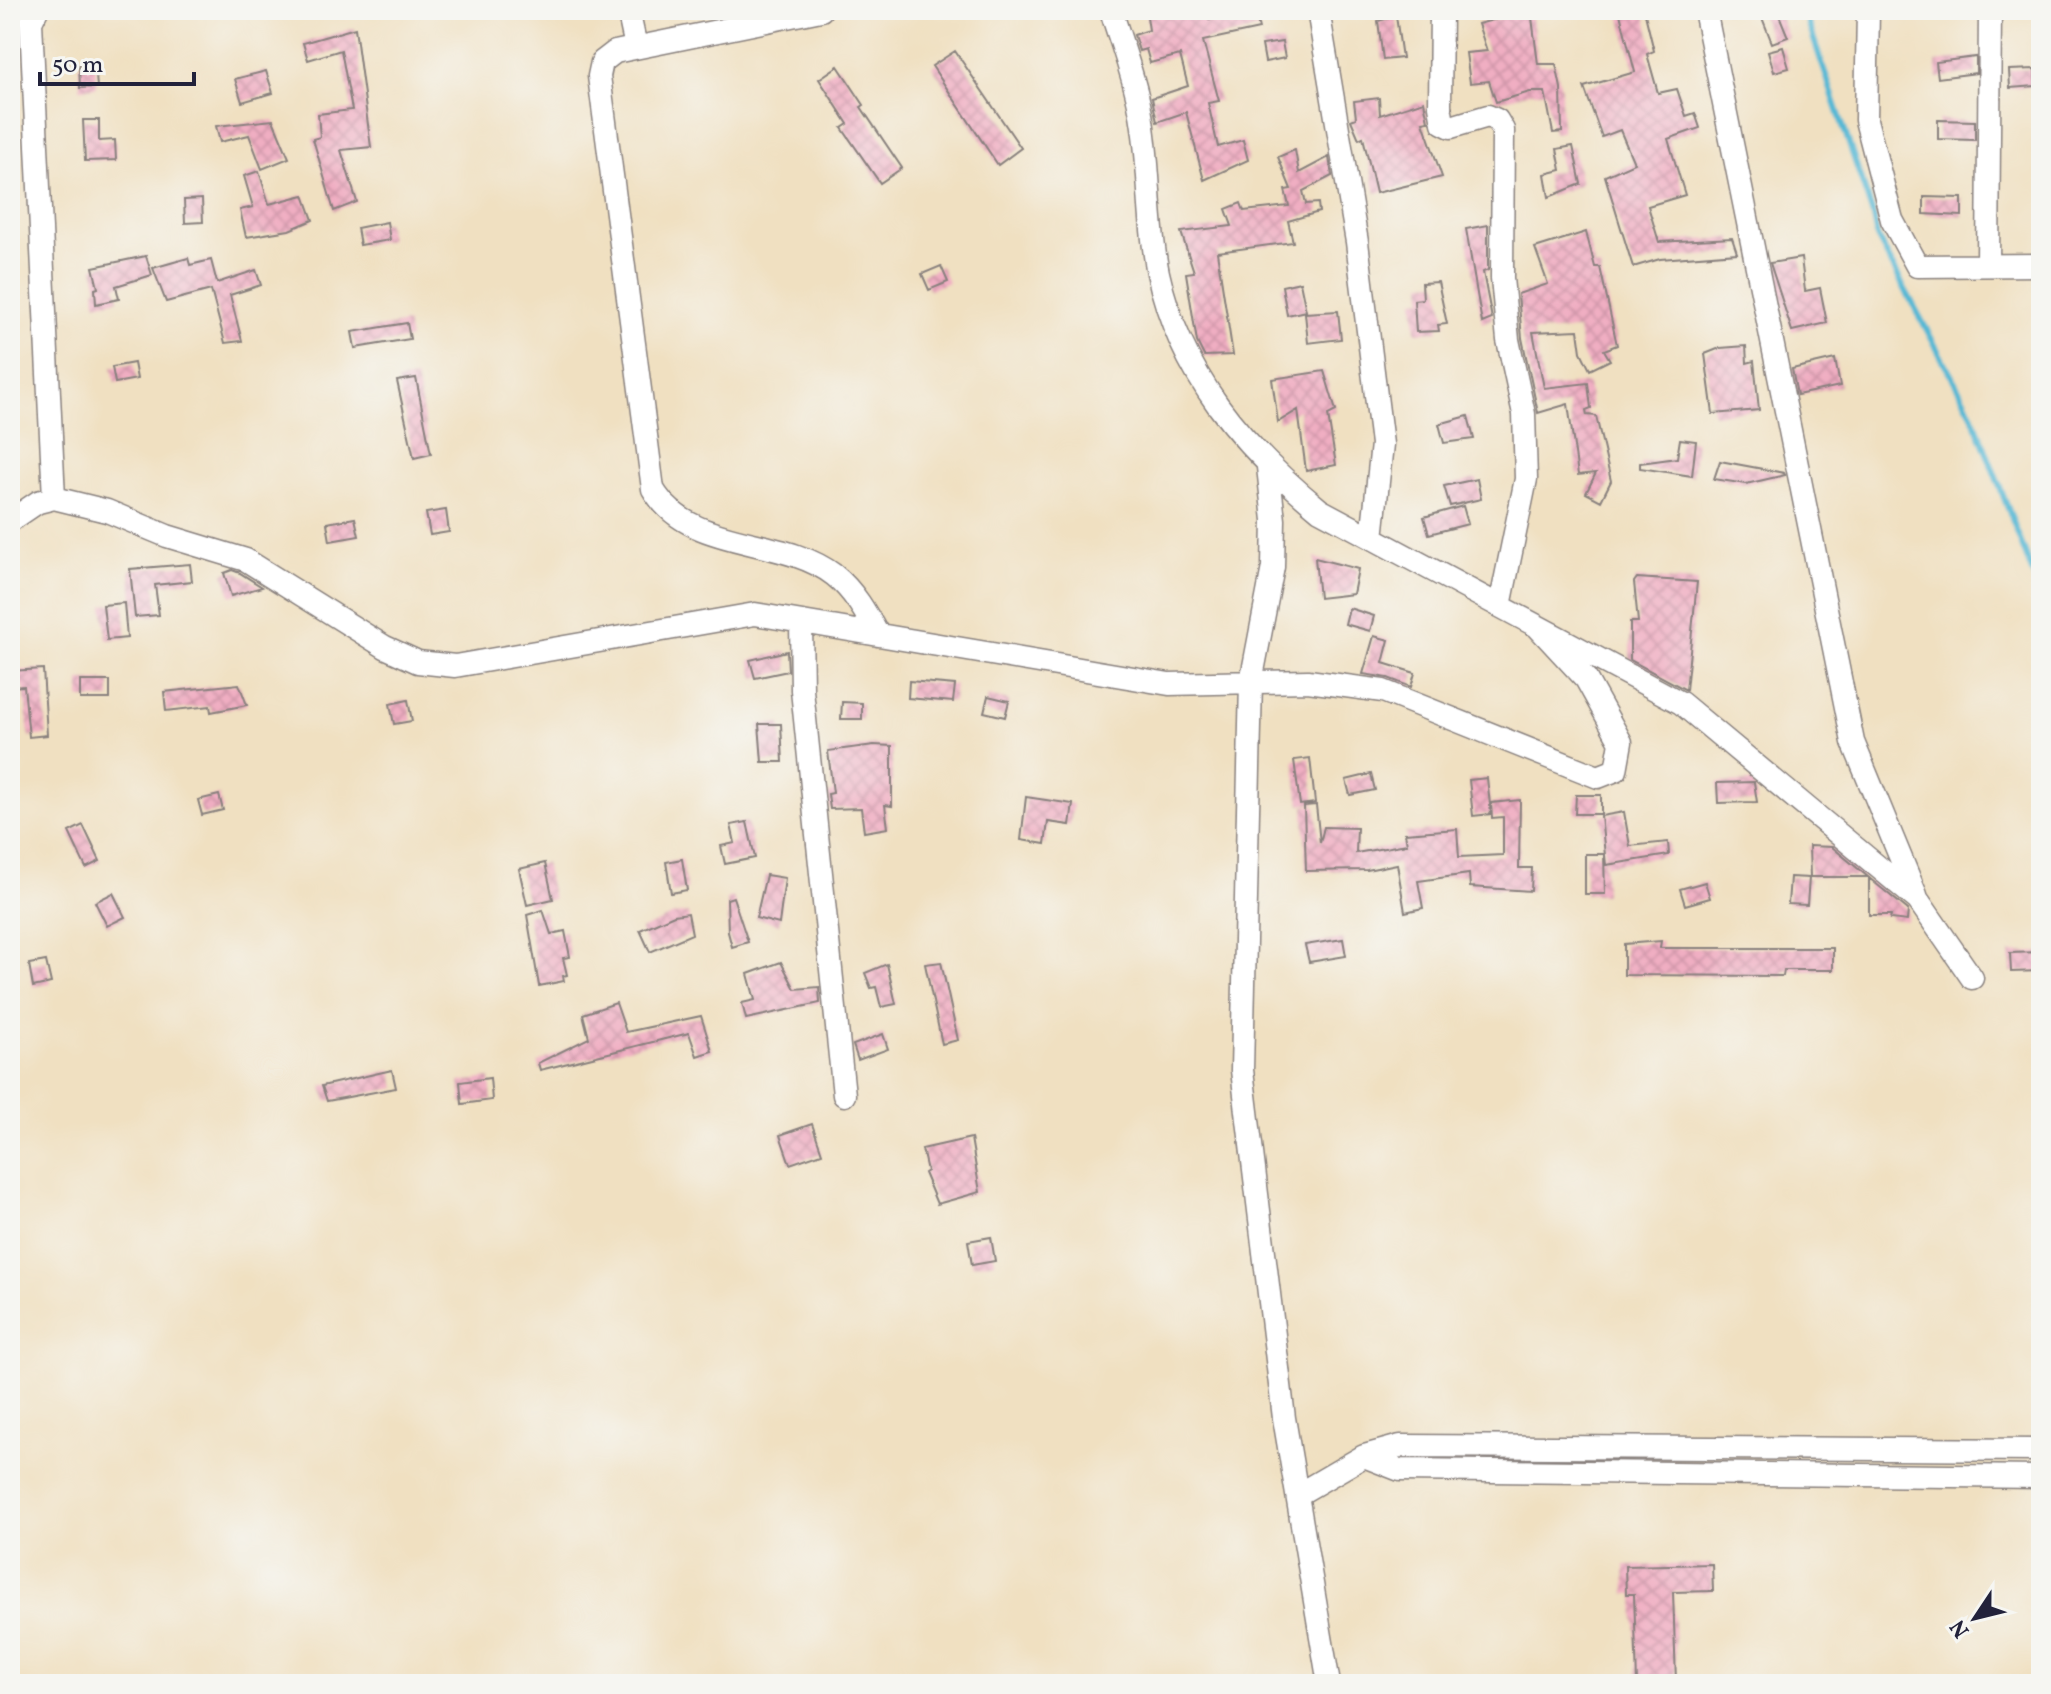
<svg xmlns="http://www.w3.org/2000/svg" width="2051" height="1694" viewBox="0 0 2051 1694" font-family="Vollkorn,serif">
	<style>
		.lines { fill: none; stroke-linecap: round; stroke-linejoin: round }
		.stream { stroke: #55b8d4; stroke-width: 6 }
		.building { fill: url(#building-cross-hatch) }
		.minor-casing { stroke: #89817e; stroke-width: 25 }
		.minor { stroke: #fff; stroke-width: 22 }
	</style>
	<defs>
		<pattern id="building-cross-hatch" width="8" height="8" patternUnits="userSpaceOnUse" patternTransform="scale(2)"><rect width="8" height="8" fill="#f0aec2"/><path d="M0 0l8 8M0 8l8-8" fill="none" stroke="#ce95a8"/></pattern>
	</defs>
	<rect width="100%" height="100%" fill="#f6f6f2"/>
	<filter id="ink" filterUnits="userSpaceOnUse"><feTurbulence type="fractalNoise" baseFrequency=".0125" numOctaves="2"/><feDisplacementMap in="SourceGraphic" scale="16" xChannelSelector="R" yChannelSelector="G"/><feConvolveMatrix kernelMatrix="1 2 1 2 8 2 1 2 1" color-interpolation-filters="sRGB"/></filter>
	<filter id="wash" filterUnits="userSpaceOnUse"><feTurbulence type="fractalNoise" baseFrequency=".006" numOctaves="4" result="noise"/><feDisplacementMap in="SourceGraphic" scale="32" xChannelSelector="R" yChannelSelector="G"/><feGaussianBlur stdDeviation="1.8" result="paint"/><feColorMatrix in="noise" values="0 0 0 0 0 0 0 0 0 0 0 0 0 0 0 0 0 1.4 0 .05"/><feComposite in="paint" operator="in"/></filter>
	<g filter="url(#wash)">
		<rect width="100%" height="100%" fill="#f0e0c1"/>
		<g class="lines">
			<path class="stream" d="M1804 10 1872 212 1877 237 1972 414 2041 595"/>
		</g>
		<g id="blocks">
			<path class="building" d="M1146 10H1207L1209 19 1255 11 1259 29 1203 41 1219 101 1208 103 1218 147 1243 140 1248 160 1204 180 1186 112 1157 122 1152 98 1188 86 1180 55 1150 63 1146 49 1139 51 1134 35 1149 30Z
				M1531 10 1538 64H1556L1561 88 1562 132 1553 133 1545 92H1530L1496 102 1489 81 1470 83 1466 53 1487 51 1478 24Z
				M1619 10H1644L1654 51 1647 54 1658 93 1677 89 1686 116 1695 113 1700 128 1668 139 1685 195 1648 206 1659 242 1732 238 1737 253 1660 259 1633 267 1605 176 1634 163 1620 130 1602 137 1584 87 1635 72Z
				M1759 10H1777L1788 37 1772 43Z
				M1396 16 1402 58 1383 60 1378 21Z
				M355 28 371 147 341 150 357 202 334 211 313 139 320 137 318 114 352 110 341 50 308 60 303 43Z
				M1282 42 1285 58 1265 62 1262 45Z
				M1783 47 1789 68 1774 72 1768 51Z
				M955 51 1021 148 998 165 932 66Z
				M1976 57V73L1938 78 1936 62Z
				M95 64 97 87 80 88 79 65Z
				M838 66 864 105 861 107 902 168 880 183 842 128 848 124 819 79Z
				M2035 69 2036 86 2010 88 2009 70Z
				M266 71 273 93 242 102 235 79Z
				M1379 98 1380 115 1424 101 1428 121 1423 122 1442 177 1376 193 1363 137 1359 139 1351 120 1356 118 1354 101Z
				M83 120H99V141L115 140 116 160 85 161Z
				M273 120 289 158 262 169 249 135 220 142 216 126Z
				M1938 120 1975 121V140L1938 139Z
				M1573 146 1581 184 1549 197 1545 174 1561 170 1557 149Z
				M1295 150 1299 173 1329 157 1332 176 1303 191 1306 204 1318 203 1319 212 1288 221 1293 242 1217 252 1233 355 1204 356 1197 342 1186 273 1194 272 1181 232 1232 226 1226 209 1241 203 1244 211 1289 206 1285 190 1291 189 1278 157Z
				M259 171 269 204 304 195 313 220 289 230 246 237 240 210 253 207 244 176Z
				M1924 197 1962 198V216L1924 214Z
				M202 199 203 222 185 223 184 200Z
				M387 222 390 240 360 245 357 228Z
				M1488 225V270L1483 272 1492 319 1482 323 1466 229Z
				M1586 232 1595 267H1600L1617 345 1604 350 1610 360 1590 370 1581 352 1578 330 1533 332 1544 388 1588 383 1591 408 1586 410 1587 415 1596 416 1611 481 1601 501 1586 493 1596 473 1578 475 1568 404 1538 413 1522 338 1518 294 1548 284 1535 248Z
				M146 256 152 275 116 286 119 299 96 304 95 289 98 288 93 267Z
				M188 258 190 265 211 260 217 283 256 270 261 285 230 295 242 341 225 343 211 290 166 302 153 268Z
				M1801 258 1805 291 1820 288 1827 323 1792 331 1770 263Z
				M941 266 948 282 929 290 922 274Z
				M1300 282 1306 311 1287 315 1282 286Z
				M1438 282 1447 324 1438 325 1439 331 1416 332 1414 300 1423 299 1422 283Z
				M1338 311 1341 339 1308 343 1305 313Z
				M407 323 410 339 355 348 352 332Z
				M1746 346 1747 363 1754 361 1759 410 1713 414 1705 354 1720 348Z
				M1835 359 1840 386 1797 395 1792 369Z
				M134 363 137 379 115 383 112 367Z
				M1324 371 1336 411 1328 415 1336 465 1306 471 1298 410 1278 422 1272 379Z
				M416 378 431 454 414 458 397 381Z
				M1468 416 1474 439 1444 443 1439 424Z
				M1680 439 1696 441 1692 476 1640 468V463L1677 458Z
				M1720 461 1784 473 1785 475 1746 484 1714 479Z
				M1477 479 1481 499 1450 506 1444 486Z
				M1463 506 1468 524 1429 534 1424 517Z
				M446 510 449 532 430 535 426 513Z
				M355 518 359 536 330 541 327 523Z
				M1315 558 1358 569 1353 594 1319 598Z
				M190 564 192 581 155 585 159 615 135 617 130 569Z
				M232 570 240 573 262 587 231 596 224 573Z
				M1637 578 1697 582 1686 690 1630 660V622H1638L1634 582Z
				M124 603 127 638 107 640 103 605Z
				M1349 608 1374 616 1370 631 1345 624Z
				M1374 636 1389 640 1383 663 1415 673 1411 687 1388 678 1363 674Z
				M787 651 788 671 755 678 750 660Z
				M43 669 47 735 29 737 24 686 10 687V671Z
				M80 681H110V699H80Z
				M909 681 955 685 953 702 908 698Z
				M239 684 247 705 211 712 210 706 166 711 164 692Z
				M988 696 1009 701 1005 717 984 712Z
				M408 700 412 721 394 724 390 704Z
				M842 702 862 703V719H841Z
				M759 724H781L783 762H762Z
				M874 745 892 746V806L885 805 888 828 864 832 861 808 830 809 828 794 833 793 828 751Z
				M1310 758 1315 803 1300 805 1294 760Z
				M1371 774 1375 790 1350 795 1346 780Z
				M1487 778 1491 814 1473 816 1469 780Z
				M1754 782 1757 802 1718 803 1717 783Z
				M219 795 223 810 202 815 198 800Z
				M1576 795H1601V814H1575Z
				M1026 797 1073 804 1070 825 1048 822 1045 844 1021 840Z
				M1520 800 1519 868H1532L1531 891 1470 887 1469 874 1418 881 1423 908 1405 912 1397 864 1367 870 1306 871 1304 806 1316 805 1320 843 1324 827 1357 828 1356 853 1407 844 1405 833 1457 829 1459 857 1503 855V817L1492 818 1491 803Z
				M1624 812 1630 846 1668 842 1669 855 1606 865 1601 816Z
				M747 822 755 858 725 864 721 846 735 843 731 825Z
				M83 825 100 861 86 868 69 832Z
				M1809 846 1832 847 1868 877H1810Z
				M1585 854H1604L1605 894H1585Z
				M682 859 687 890 671 893 666 862Z
				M545 863 553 899 527 905 519 869Z
				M766 875 785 878 779 924 756 918Z
				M1790 877 1809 878 1807 905 1788 904Z
				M1869 878 1908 910 1907 921 1890 919 1891 915H1869Z
				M1705 882 1710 898 1685 905 1680 889Z
				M113 893 125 917 107 926 95 902Z
				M733 897 748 942 732 947 728 932 727 899Z
				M543 910 551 934 565 931 570 957 563 958 567 975 563 976 564 981 539 986 527 915Z
				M688 913 692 934 650 952 640 930 674 915Z
				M1343 939 1346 956 1309 962 1305 945Z
				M1661 941 1660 948H1833V970H1784L1783 976 1624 975V944Z
				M2041 952V971L2011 972 2010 953Z
				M46 961 51 983 33 987 29 964Z
				M781 962 795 989 819 987 820 1003 746 1019 742 1003 755 1000 748 974Z
				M941 962 958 1040 942 1044 925 964Z
				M887 964 896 1004 881 1007 876 987 871 988 865 973Z
				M616 1003 626 1032 701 1016 712 1051 697 1056 689 1033 540 1070 538 1063 589 1038 583 1014Z
				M883 1034 888 1049 858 1060 853 1045Z
				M392 1070 396 1088 327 1101 322 1086Z
				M490 1078 492 1100 462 1104 460 1082Z
				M812 1124 822 1153 790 1164 780 1135Z
				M971 1138 980 1192 937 1204 924 1173 927 1171 922 1149Z
				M991 1237 995 1261 972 1265 968 1241Z
				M1712 1564 1713 1591 1673 1592 1676 1682 1637 1683 1634 1594H1626L1625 1566Z"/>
		</g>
	</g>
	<g filter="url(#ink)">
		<use href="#blocks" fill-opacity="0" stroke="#89817e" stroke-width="2"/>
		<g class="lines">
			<defs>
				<path id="minor" d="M37 10 31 22 54 498
					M628 10 636 47
					M821 10 615 52 602 62 599 76 653 489C690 552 780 534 834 575 854 591 866 613 878 635
					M1111 10C1121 43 1134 76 1140 109 1151 163 1147 220 1158 273 1180 374 1242 446 1320 510L1681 703 1918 900 1972 978
					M1318 10 1357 242 1382 444 1372 538
					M1441 10 1440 106 1443 123 1451 127 1488 116 1497 120 1503 130 1502 278 1508 340 1524 414 1526 479 1500 606
					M1705 10 1853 742 1916 895
					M1868 10 1866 120 1892 220 1917 266 2041 265
					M1988 265 1990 10
					M1268 467 1274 520 1273 567 1251 682 1242 1070 1284 1418 1329 1684
					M10 521 38 502 54 498 107 511 167 536 246 560 385 647 418 662 455 666 755 614 1169 684 1308 681 1383 691 1598 777 1616 770 1621 742 1586 679 1537 626
					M801 622 802 690 844 1095
					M2041 1450 1400 1446 1364 1456 1400 1470 2041 1477
					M1297 1495 1364 1456"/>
			</defs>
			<use href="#minor" class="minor-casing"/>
			<use href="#minor" class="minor"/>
		</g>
	</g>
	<rect width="2051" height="1694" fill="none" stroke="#f6f6f2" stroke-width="40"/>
	<g transform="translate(1975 1618) rotate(235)" stroke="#f6f6f2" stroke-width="6" paint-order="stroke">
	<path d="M0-6L14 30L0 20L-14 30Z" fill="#22223b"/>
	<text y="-12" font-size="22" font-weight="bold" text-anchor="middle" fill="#22223b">N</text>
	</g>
	<path d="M40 72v12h154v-12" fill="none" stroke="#22223b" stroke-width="4"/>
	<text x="52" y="72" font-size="24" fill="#22223b" stroke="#f6f6f2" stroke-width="6" paint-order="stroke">50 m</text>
</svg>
